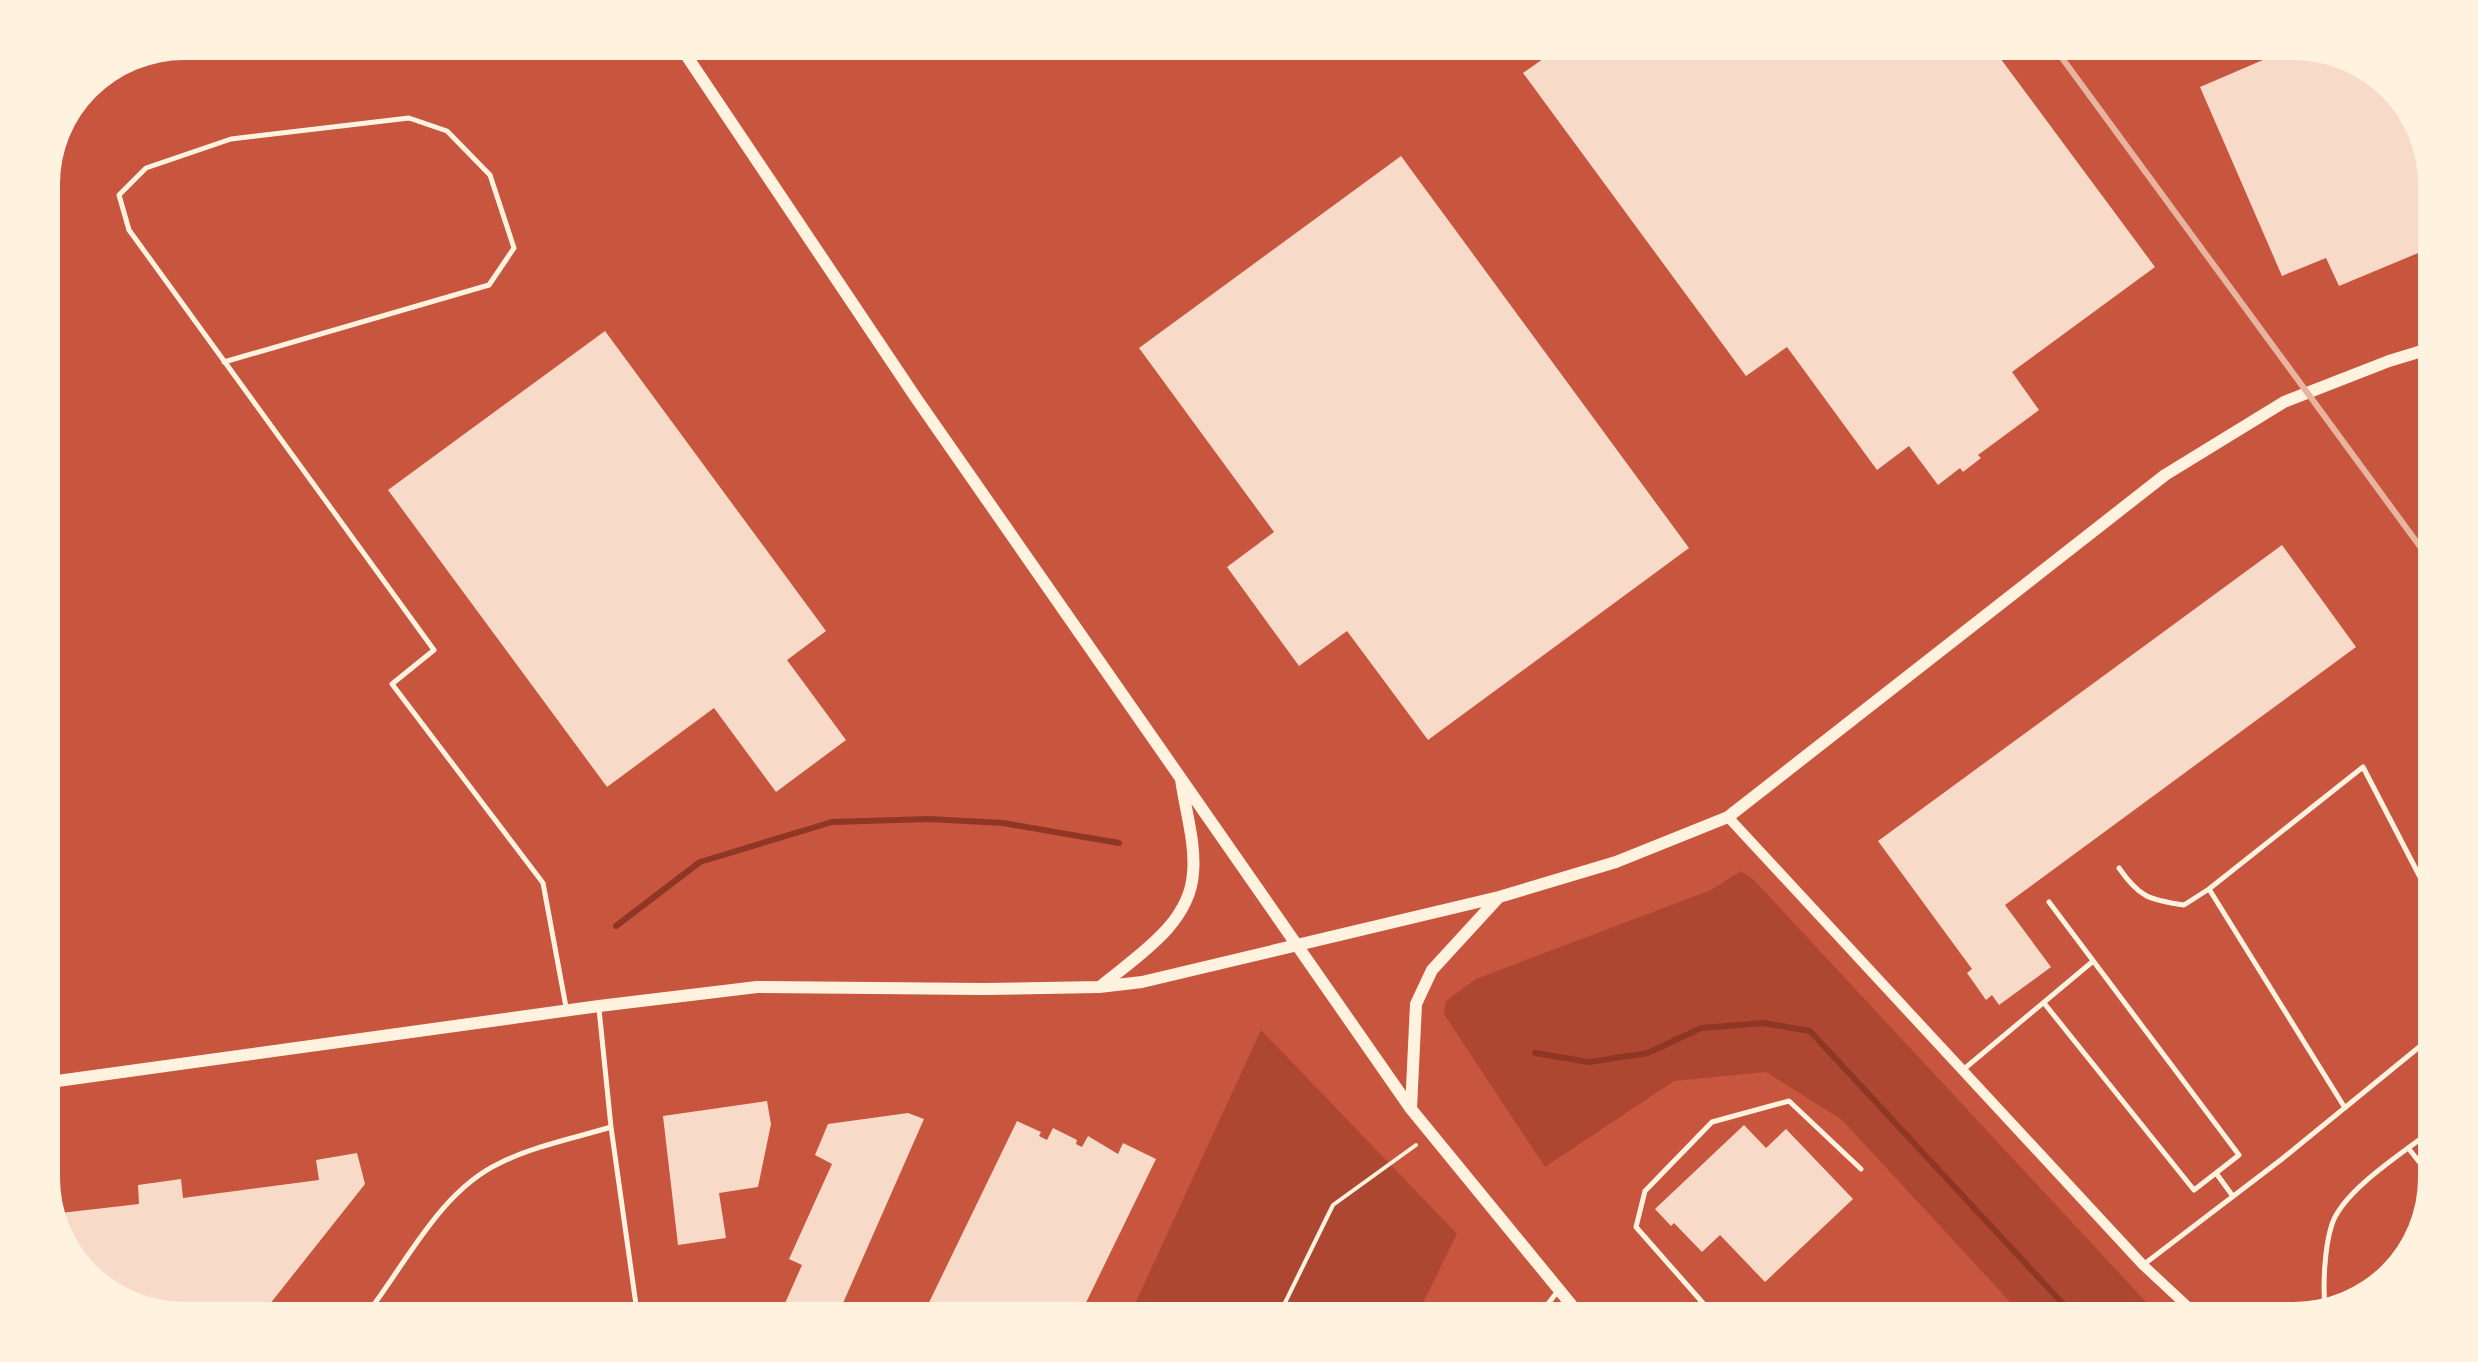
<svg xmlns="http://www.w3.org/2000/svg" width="2478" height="1362" viewBox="0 0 2478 1362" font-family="'Nunito Sans',sans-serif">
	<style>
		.green { fill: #ae4732 }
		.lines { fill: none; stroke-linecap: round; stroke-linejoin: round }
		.stream { stroke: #8f3625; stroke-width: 6 }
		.building { fill: #f7dbc8 }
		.path { stroke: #fff3e0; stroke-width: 4 }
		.service { stroke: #fff3e0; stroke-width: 5 }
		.minor { stroke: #fff3e0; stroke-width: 10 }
		.tertiary { stroke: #fff3e0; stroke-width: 12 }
		.rail { stroke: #e9b49f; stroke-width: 6 }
	</style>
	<rect width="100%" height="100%" fill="#c8553d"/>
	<path class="green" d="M1741 871 1753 879 2162 1319H2026L1842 1120 1766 1072 1674 1081 1545 1167 1444 1014 1446 1001 1476 979 1711 890Z
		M1261 1030 1457 1234 1415 1319H1128Z"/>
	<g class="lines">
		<path class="stream" d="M616 926 700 862 832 822 929 819 1003 823 1119 843
			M1535 1053 1589 1062 1648 1053 1701 1028 1763 1023 1810 1031 2077 1319"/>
	</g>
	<path class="building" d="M1566 43H1989L2155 267 2012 372 2039 410 1978 455 1981 458 1963 472 1960 468 1938 485 1909 446 1877 470 1787 347 1746 376 1523 73Z
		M2289 43 2364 61 2387 84 2432 189 2435 188V246L2339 286 2326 258 2282 276 2200 87 2291 48Z
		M1401 156 1689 548 1428 740 1347 631 1299 666 1227 567 1274 532 1139 348Z
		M605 331 826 631 787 660 846 740 776 792 714 708 607 787 388 490Z
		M2282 545 2356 647 2005 905 2051 967 1999 1005 1992 995 1986 1000 1967 973 1972 969 1878 841Z
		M767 1101 771 1124 758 1187 719 1193 726 1238 678 1245 663 1116Z
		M908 1113 924 1119 836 1319H778L802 1265 789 1259 832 1164 815 1155 828 1124Z
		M1017 1121 1041 1132 1039 1136 1047 1140 1053 1128 1077 1140 1076 1144 1082 1147 1088 1136 1118 1154 1123 1143 1156 1159 1078 1319H921Z
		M1744 1125 1766 1148 1786 1129 1853 1199 1765 1282 1720 1235 1702 1252 1674 1223 1671 1226 1655 1209Z
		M357 1153 365 1184 258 1319 184 1320 114 1301 66 1256 52 1214 139 1204 138 1185 181 1179 183 1198 319 1180 316 1160Z"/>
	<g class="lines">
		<path class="path" d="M1277 1319 1333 1205 1416 1145"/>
		<path class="service" d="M224 362 489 285 514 248 490 175 447 131 409 118 231 139 146 168 119 195 129 230 434 650 392 684 543 883 566 1007
			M2119 868C2139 897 2149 900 2184 905L2209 889
			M2049 902 2239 1155 2216 1173 2232 1195
			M2044 1003 2194 1190 2216 1173
			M599 1009 611 1127 638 1319
			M1964 1069 2092 962
			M2345 1108 2209 889 2363 767 2435 906
			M2409 1149 2435 1182
			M2143 1265 2282 1159 2429 1039 2435 1030
			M2325 1311C2323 1285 2324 1249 2332 1224 2344 1189 2406 1151 2435 1128
			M2313 1314 2325 1303
			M363 1319C404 1268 438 1192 500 1163 534 1146 575 1138 611 1127
			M1536 1319 1558 1291
			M1717 1319 1636 1227 1645 1191 1712 1122 1789 1101 1861 1169
			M1762 1319 1782 1316 1804 1319"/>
		<path class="minor" d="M1728 817 2143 1265 2201 1319"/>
		<path class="tertiary" d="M678 43 916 398 1411 1109 1583 1319
			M1101 986C1137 956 1190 924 1193 873 1196 844 1185 809 1181 779
			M43 1083 599 1006 757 987 984 989 1099 987 1142 982 1499 897 1616 862 1728 817 2165 475 2284 402 2389 361 2435 347
			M1411 1109 1416 1004 1432 970 1499 897"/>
		<path class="rail" d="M2051 43 2435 567"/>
	</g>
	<path d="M0 0H2478V1362H0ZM184 60H2294A124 124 0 0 1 2418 184V1178A124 124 0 0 1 2294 1302H184A124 124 0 0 1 60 1178V184A124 124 0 0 1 184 60Z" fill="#fff3e0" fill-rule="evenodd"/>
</svg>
